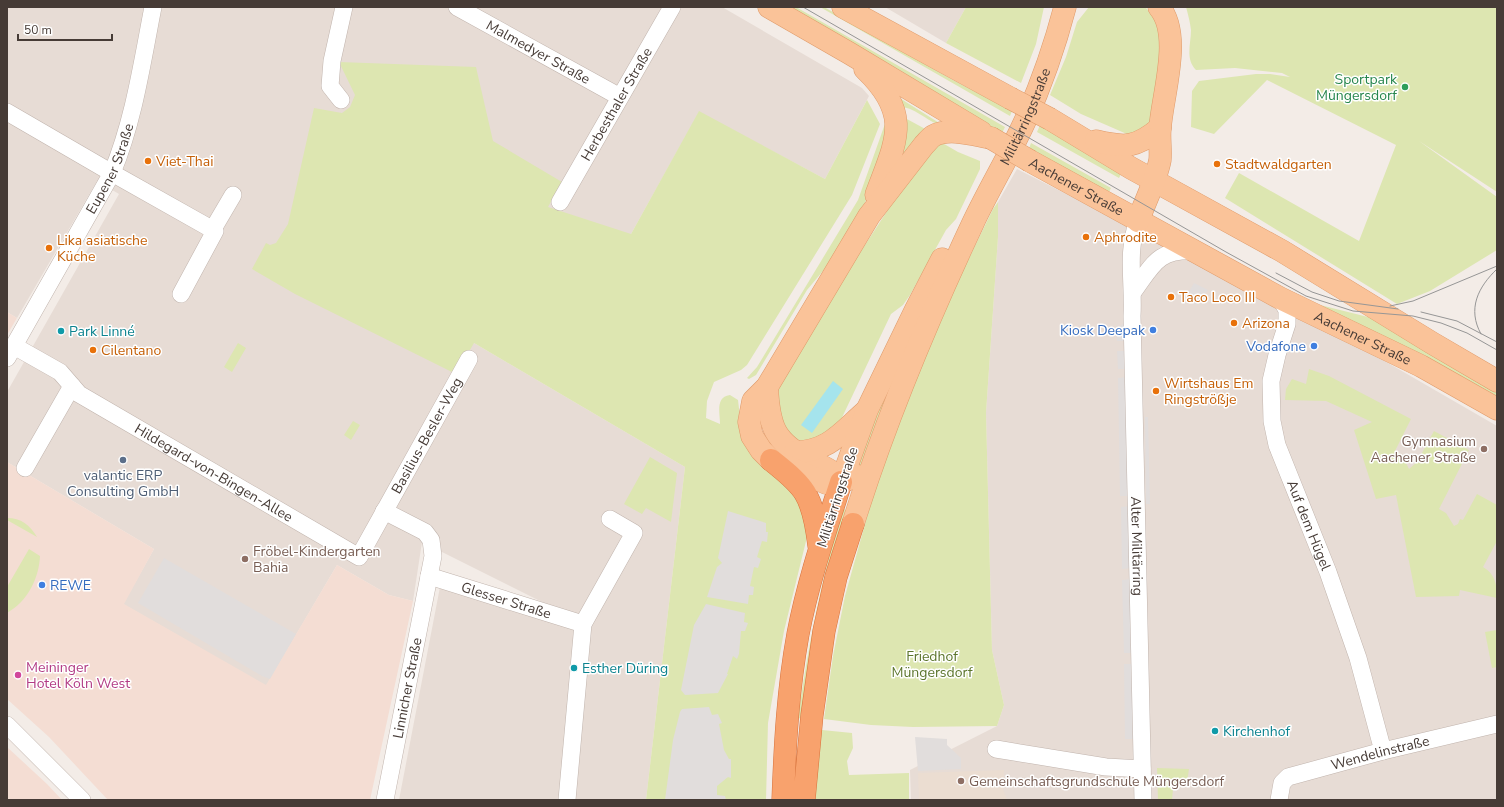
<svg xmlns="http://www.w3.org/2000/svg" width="1504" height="807" viewBox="0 0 1504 807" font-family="'Nunito Sans',sans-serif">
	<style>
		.residential { fill: #e7dcd5 }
		.commercial { fill: #f4ddd3 }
		.education { fill: #ebddd1 }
		.green { fill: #dde6b1 }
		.parking { fill: #e1dddc }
		.water { fill: #a5e4ed }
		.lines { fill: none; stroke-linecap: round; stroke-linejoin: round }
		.minor-casing { stroke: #c1b4ad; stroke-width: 18 }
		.major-casing { stroke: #df9a69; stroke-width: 23 }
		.highway-casing { stroke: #d7723c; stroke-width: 23 }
		.minor { stroke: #fff; stroke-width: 17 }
		.major { stroke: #fac399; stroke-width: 22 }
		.highway { stroke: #f8a26d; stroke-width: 22 }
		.tram { stroke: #969696; stroke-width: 1 }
		.major-bridge-casing { stroke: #df9a69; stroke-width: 23; stroke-linecap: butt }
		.major-bridge { stroke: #fac399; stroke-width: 22 }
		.leisure-dot { fill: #2e9e5b; stroke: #fff; stroke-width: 1.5 }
		.food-dot { fill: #e8710a; stroke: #fff; stroke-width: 1.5 }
		.shop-dot { fill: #3f7fe0; stroke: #fff; stroke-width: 1.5 }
		.culture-dot { fill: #0f9aa8; stroke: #fff; stroke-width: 1.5 }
		.education-dot { fill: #8d6e63; stroke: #fff; stroke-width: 1.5 }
		.service-dot { fill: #5c6f8a; stroke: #fff; stroke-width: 1.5 }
		.hotel-dot { fill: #d1479c; stroke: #fff; stroke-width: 1.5 }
		.labels { text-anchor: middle; stroke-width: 3; stroke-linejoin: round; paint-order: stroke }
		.street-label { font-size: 14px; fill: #463b36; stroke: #fff }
		.leisure-label { font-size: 14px; fill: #27864d; stroke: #fff; text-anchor: end }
		.food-label { font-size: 14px; fill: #c56008; stroke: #fff; text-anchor: start }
		.shop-label { font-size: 14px; fill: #366cbe; stroke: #fff; text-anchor: end }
		.culture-label { font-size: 14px; fill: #0d838f; stroke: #fff; text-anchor: start }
		.education-label { font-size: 14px; fill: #785e54; stroke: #fff; text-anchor: start }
		.service-label { font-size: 14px; fill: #4e5e75; stroke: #fff }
		.park-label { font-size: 14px; fill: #5c752c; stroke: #fff }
		.hotel-label { font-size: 14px; fill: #b23c85; stroke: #fff; text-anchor: start }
	</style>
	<rect width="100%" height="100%" fill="#f3ece7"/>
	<path class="residential" d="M7 7H722L862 88 869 96 825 179 699 112 631 234 474 343 685 467 646 800H399L440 587 584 623 422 542 413 601 389 595 337 565 266 686 123 604 154 549 7 462V392L119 194 97 181 17 318 7 312Z
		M885 7H966L946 43Z
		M1017 169 1305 315 1497 426V800H911L910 770 997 726 1004 705 992 650 986 413 998 237V202Z"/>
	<path class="commercial" d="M7 312 17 318 7 335Z
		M7 462 154 549 124 604 266 685 337 565 389 595 413 601 370 800H108L49 737 7 699Z
		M7 747 47 784 62 800H7Z"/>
	<path class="education" d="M1004 770 1003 789 1007 800H919L918 773Z"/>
	<path class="green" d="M790 7H796L1005 127 1002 133 896 68Z
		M820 7H824L953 80 1012 111 1010 116Z
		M966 7H1044L1036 44 1021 83 946 43Z
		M1089 7H1145L1153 15 1161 28 1155 118 1136 138 1081 114 1050 95 1066 57 1077 22Z
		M1186 7H1497V192L1419 141 1497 197V250L1430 291 1397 304 1225 198 1239 173 1359 241 1396 145 1267 80 1214 134 1191 127 1192 91 1199 81 1256 74H1270L1290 77 1282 73 1235 68 1196 70C1185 59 1191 44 1191 30 1190 22 1188 14 1186 7Z
		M339 62 476 67 493 141 562 182 548 207 631 234 699 111 825 179 867 100 880 124 852 195 747 365 741 370 714 382 707 401 706 418 720 424C720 413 715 397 730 395L738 400 742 434 750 454 767 470 786 483 802 502 808 533 784 631 768 723 766 800H646L685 467 474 343 456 374 295 294 252 269 266 243 270 245 276 243 288 224 314 108 342 113 350 107 355 95Z
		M898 97 944 126C928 123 917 108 901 107Z
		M905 118 929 131 897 172Z
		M889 119 872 186 860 214 833 259 807 290 756 375 749 379 747 378 757 367 858 200 886 121Z
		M1040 125 1122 172 1119 178 1037 132Z
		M939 141 958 152 980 161V169L956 219 946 230 910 295 903 305 891 314 838 426 812 447 782 433 776 392 850 268 923 156Z
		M1031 143 1111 188 1108 194 1029 149Z
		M998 202V237L986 413 992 650 1004 705 997 726 913 727 871 725 824 719 833 656 845 596 879 474 898 423 952 293 993 209Z
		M1320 305 1376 319 1497 389V398Z
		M238 343 246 348 232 372 224 367Z
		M900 361 861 467 857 466 880 406Z
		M1309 369 1329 376 1411 419 1395 451 1402 455 1409 469 1417 462 1434 431 1469 450 1439 509 1446 513 1454 526 1458 524 1460 519 1463 520 1477 494 1497 505V541L1483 567C1495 574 1497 584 1497 598L1460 590 1459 596 1416 597 1396 495 1376 499 1354 430 1372 422 1326 401 1285 400 1286 389 1292 379 1306 384Z
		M353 421 360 425 351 440 344 435Z
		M650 457 677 473 671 522 646 508 642 514 624 504Z
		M843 507 847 512 803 719 798 718C808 646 822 576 843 507Z
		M7 518C21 518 30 525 37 537L7 520Z
		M29 549 40 556C39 578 28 601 7 613V587Z
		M1497 630V667L1492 668 1485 632Z
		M822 730 852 733 853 748 847 761 849 775 909 773V800H815L817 751Z
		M1157 768 1189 769 1187 782 1173 789 1172 800H1158Z"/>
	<path class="parking" d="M1194 283 1208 290 1197 305 1185 298Z
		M1127 320V341H1117V329Z
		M1117 351H1127L1128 369H1118Z
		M1128 377 1131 496H1120L1118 378Z
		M1145 417H1148L1150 504H1146Z
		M1131 506 1132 568 1122 569 1121 507Z
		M728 511 766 523V532H768L767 542 762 541 757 557 761 559 758 568 754 567 750 586 754 587 753 595H749L748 604 707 597 717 567 722 563 718 558Z
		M164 558 296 634 270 679 262 676 138 603Z
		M1132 579 1133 653H1124L1122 580Z
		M706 604 745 613 744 622 748 623 745 631H741L739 654 737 659 733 656 727 674H728L718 693 685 695 681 690 694 625Z
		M1124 664H1134L1135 739H1125Z
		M709 707 712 715 718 714 722 723 719 724 724 750 729 759H731V778L728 777 717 786V795L725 796 726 800H665L673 740 680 712 682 709Z
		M915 737 947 739V745L961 758V769L918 771Z"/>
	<path class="water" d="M833 381 843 389 812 433 801 425Z"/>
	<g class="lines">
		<defs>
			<g id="minor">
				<path id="s1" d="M457 7 620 97"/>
				<path d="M341 100 330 86 332 61 344 7"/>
				<path d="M7 112 112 173 215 231 181 294"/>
				<path id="s2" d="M560 202 672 7"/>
				<path id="s3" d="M1138 221C1126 252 1134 283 1132 316L1143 800"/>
				<path d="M213 229 233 195"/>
				<path d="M1133 292C1153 265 1157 249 1195 251"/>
				<path id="s4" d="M1280 298 1287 310V324L1277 355 1271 381 1272 421 1277 445 1328 572 1358 658 1383 751"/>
				<path id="s5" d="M14 346 60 372 79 394 359 557 469 359"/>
				<path id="s6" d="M7 358 112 173C134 120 142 63 153 7"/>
				<path d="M25 468 72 386"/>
				<path d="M384 511 425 532 431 540 433 556 385 800"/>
				<path id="s7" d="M429 576 583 624"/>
				<path d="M7 725 82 800"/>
				<path d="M996 749 1106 767 1142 769"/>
				<path d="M567 800 583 624 634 533 610 519"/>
				<path id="s8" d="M1279 800 1282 783 1288 777 1383 751 1497 724"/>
			</g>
			<g id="major">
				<path d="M769 7 849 53 981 132"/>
				<path d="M843 7 1010 98"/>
				<path d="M865 69C913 115 896 141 876 195"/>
				<path d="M1050 119 1131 168 1282 251 1432 343 1497 381"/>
				<path d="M1096 141C1125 148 1136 148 1160 128"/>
				<path id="s9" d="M1030 161 1280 298 1421 366 1497 409"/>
				<path d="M1138 221C1145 201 1156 181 1160 160 1161 150 1159 139 1160 129 1162 96 1183 35 1159 7"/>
				<path d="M767 387C769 426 774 442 810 460 817 464 825 467 832 472"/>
				<path d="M795 452C828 452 842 432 865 412"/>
				<path d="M858 476 841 482 826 483 771 460 761 450 752 436 749 422 753 401 767 387 869 216 924 145C927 142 930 138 933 136 949 127 974 135 991 138"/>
				<path d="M841 482 867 410 916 309 942 259"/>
				<path id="s10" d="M853 524C885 421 927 321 973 223 989 189 1009 156 1025 121 1041 85 1055 45 1065 7"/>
			</g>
			<path id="highway" d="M771 460C783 470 797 480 805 493 814 508 817 529 819 546
				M783 800C785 744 788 689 798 634 808 582 825 532 841 482
				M804 800 812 715 824 631 836 577 853 524"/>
		</defs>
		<use href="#minor" class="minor-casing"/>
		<use href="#major" class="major-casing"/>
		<use href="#highway" class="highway-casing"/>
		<use href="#minor" class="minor"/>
		<use href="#major" class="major"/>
		<use href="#highway" class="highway"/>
		<path class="tram" d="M803 7 1226 252 1306 296 1353 311 1413 316 1441 323 1467 333 1497 350
			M1276 273 1312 292 1339 301 1398 309
			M1390 306 1413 301 1497 266
			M1421 312 1457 321 1497 342
			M1481 334C1467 309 1478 287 1497 269"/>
		<defs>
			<path id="major-bridge" d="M1010 98 1050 119
				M991 138 1030 161"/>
		</defs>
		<use href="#major-bridge" class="major-bridge-casing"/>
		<use href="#major-bridge" class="major-bridge"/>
	</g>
	<circle class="leisure-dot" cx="1405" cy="87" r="4"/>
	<g class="food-dot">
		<circle cx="148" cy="161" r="4"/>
		<circle cx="1217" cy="164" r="4"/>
		<circle cx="1086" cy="237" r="4"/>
		<circle cx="49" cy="248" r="4"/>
		<circle cx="1171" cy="297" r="4"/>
		<circle cx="1234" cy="323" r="4"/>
		<circle cx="93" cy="350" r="4"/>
		<circle cx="1156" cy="391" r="4"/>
	</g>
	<g class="shop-dot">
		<circle cx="1153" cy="330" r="4"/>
		<circle cx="1314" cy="346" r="4"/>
		<circle cx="42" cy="585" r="4"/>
	</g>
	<g class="culture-dot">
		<circle cx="61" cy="331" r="4"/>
		<circle cx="574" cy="668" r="4"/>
		<circle cx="1215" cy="731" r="4"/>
	</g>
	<g class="education-dot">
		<circle cx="1484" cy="449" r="4"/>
		<circle cx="245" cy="559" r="4"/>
		<circle cx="961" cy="781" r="4"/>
	</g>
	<circle class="service-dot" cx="123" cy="460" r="4"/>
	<circle class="hotel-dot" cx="18" cy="675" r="4"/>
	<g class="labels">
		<g class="street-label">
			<text dy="5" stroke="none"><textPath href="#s1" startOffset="93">Malmedyer Straße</textPath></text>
			<text dy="5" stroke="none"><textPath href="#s2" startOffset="113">Herbesthaler Straße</textPath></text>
			<text dy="5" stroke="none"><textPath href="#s10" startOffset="443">Militärringstraße</textPath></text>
			<text dy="5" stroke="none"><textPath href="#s6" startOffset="216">Eupener Straße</textPath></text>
			<text dy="5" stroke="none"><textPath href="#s9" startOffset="53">Aachener Straße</textPath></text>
			<text dy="5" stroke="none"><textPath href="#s9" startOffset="377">Aachener Straße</textPath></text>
			<text dy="5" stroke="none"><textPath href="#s5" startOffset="545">Basilius-Besler-Weg</textPath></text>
			<text dy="5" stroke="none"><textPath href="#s5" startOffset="238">Hildegard-von-Bingen-Allee</textPath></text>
			<text transform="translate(837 497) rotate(-72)" y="5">Militärringstraße</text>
			<text dy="5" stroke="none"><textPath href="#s4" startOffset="238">Auf dem Hügel</textPath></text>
			<text dy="5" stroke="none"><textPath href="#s3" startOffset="326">Alter Militärring</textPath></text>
			<text dy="5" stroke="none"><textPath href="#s7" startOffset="81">Glesser Straße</textPath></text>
			<text transform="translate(407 688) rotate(-79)" y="5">Linnicher Straße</text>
			<text dy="5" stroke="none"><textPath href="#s8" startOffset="121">Wendelinstraße</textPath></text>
		</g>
		<g class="leisure-label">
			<text x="1397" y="84">Sportpark<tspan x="1397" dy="16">Müngersdorf</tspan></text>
		</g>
		<g class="food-label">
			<text x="156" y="166">Viet-Thai</text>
			<text x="1225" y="169">Stadtwaldgarten</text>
			<text x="1094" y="242">Aphrodite</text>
			<text x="57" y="245">Lika asiatische<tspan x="57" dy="16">Küche</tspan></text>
			<text x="1179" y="302">Taco Loco III</text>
			<text x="1242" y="328">Arizona</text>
			<text x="101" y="355">Cilentano</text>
			<text x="1164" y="388">Wirtshaus Em<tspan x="1164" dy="16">Ringströßje</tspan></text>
		</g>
		<g class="shop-label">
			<text x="1145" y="335">Kiosk Deepak</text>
			<text x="1306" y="351">Vodafone</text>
			<text x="50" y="590" text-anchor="start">REWE</text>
		</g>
		<g class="culture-label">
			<text x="69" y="336">Park Linné</text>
			<text x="582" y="673">Esther Düring</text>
			<text x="1223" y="736">Kirchenhof</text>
		</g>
		<g class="education-label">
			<text x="1476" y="446" text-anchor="end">Gymnasium<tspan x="1476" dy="16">Aachener Straße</tspan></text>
			<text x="253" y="556">Fröbel-Kindergarten<tspan x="253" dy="16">Bahia</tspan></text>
			<text x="969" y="786">Gemeinschaftsgrundschule Müngersdorf</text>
		</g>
		<g class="service-label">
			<text x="123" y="480">valantic ERP<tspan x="123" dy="16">Consulting GmbH</tspan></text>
		</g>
		<g class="park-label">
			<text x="932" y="661">Friedhof<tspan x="932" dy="16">Müngersdorf</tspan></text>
		</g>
		<g class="hotel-label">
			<text x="26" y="672">Meininger<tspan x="26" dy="16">Hotel Köln West</tspan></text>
		</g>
	</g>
	<rect width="1504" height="807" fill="none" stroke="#463b36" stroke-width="16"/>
	<path d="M18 34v6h94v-6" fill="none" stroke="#463b36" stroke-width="2"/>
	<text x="24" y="34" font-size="12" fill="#463b36" stroke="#ffffff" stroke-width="3" paint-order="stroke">50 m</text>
</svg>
